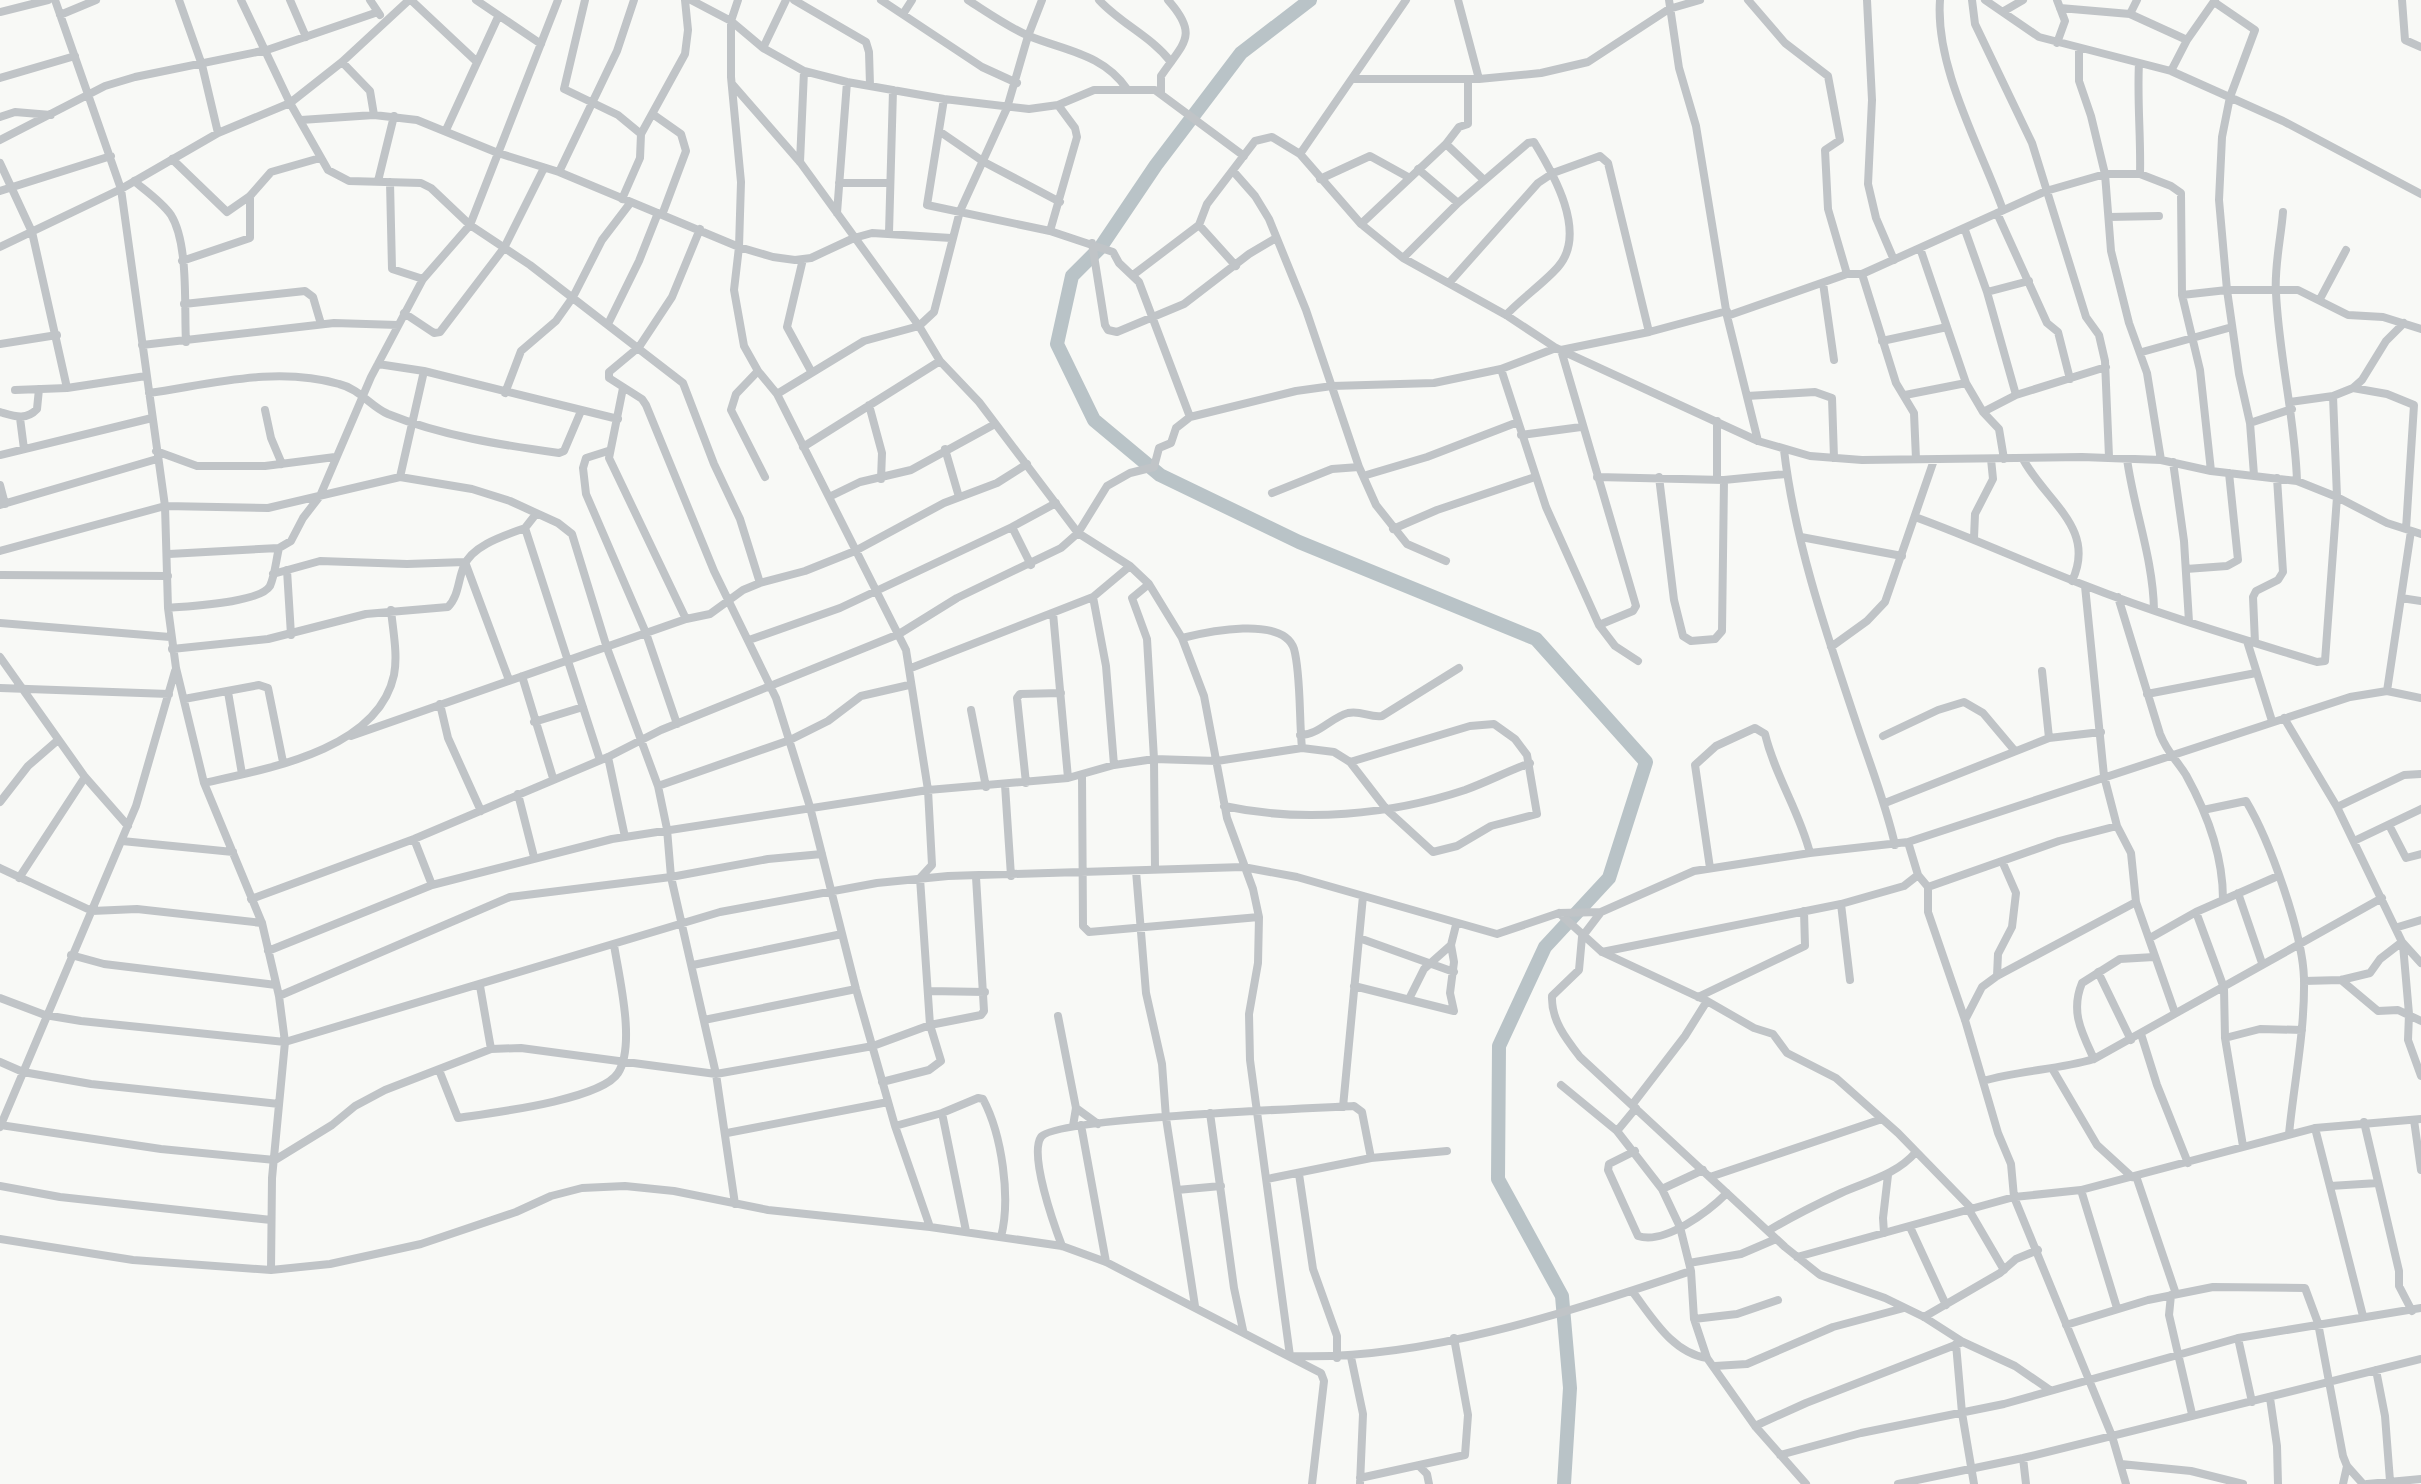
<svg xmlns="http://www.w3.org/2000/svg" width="2421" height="1484" viewBox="0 0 2421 1484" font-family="'Work Sans',sans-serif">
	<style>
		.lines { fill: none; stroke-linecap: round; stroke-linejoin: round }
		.river { stroke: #b9c3c7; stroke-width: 14 }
		.minor { stroke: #c0c4c7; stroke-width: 8 }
	</style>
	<rect width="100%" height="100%" fill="#f8f9f6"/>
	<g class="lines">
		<path class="river" d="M1310 0 1241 53 1156 165 1100 248 1072 276 1057 344 1094 420 1160 475 1299 542 1536 639 1646 762 1609 878 1545 947 1499 1046 1498 1179 1562 1296 1570 1388 1564 1484"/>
		<path class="minor" d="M55 0 121 189 165 506 168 608 176 668 204 783 262 923 279 996 285 1042 272 1178 271 1270
			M179 0 202 65 218 133
			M241 0 290 103 328 170 349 181 421 183 431 188 470 225 530 265 683 383 714 464 740 519 760 583
			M290 0 306 37
			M370 0 380 15
			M411 0 477 62
			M476 0 541 44
			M585 0 564 89 618 115 641 134
			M691 0 731 21 763 48 804 71 847 82 944 99 1029 109 1058 105 1094 90H1155L1244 156
			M738 0 731 21V77L741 182 739 247 734 290 744 346 758 371 777 394 906 650 928 790 932 865 920 878 930 1025 941 1061 929 1070 882 1082
			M794 0 866 42 869 52 870 85
			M881 0 982 67 1017 83
			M968 0C987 12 1008 27 1029 36 1066 51 1103 54 1127 89
			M1099 0C1121 24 1151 36 1171 62
			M1458 0 1479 79
			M1669 0 1679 68 1696 126 1727 316 1758 441
			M1748 0 1785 43 1828 76 1840 140 1825 150 1828 209 1847 274
			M1867 0 1872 100 1868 184 1876 218 1894 260
			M1940 0C1935 68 1980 146 2003 210
			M1972 0 1975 24 2032 143 2086 317 2099 335 2105 361 2109 457
			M1985 0 2039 37 2171 71 2283 121 2421 194
			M2402 0 2405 40 2421 47
			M2214 2 2255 30 2230 97 2222 137 2219 200 2227 290 2239 374 2250 423 2254 475
			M2060 8 2130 14 2187 40
			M2004 11 2023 0
			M0 12 48 0
			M903 14 912 0
			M2130 14 2137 0
			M60 15 96 0
			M2057 43 2065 21 2057 0
			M763 48 786 0
			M2079 48V81L2091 116 2105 174 2111 251 2129 323 2147 373 2161 460
			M342 62 370 91 374 115
			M2139 63C2137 101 2141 137 2140 174
			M2171 71 2187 40 2215 0
			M0 78 75 56
			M1354 79H1479L1541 73 1588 62 1669 9 1700 0
			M732 84 800 162 919 326 940 361 979 402 1078 533 1130 566 1149 584 1182 638 1204 696 1227 818 1253 889 1259 917 1258 963 1249 1014 1250 1060 1290 1356
			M1161 93V76C1183 43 1200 36 1168 0
			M944 99 927 205 1050 231 1113 252 1119 263 1139 282 1190 417
			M654 115 681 134 686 151 662 215
			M0 117 15 112 51 115
			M301 120 374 115 417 120 498 153 559 172 739 247 773 257 795 260 811 258 854 238 872 233 951 238
			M446 130 498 17
			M939 131 984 162 1060 202
			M0 140 105 86 135 77 267 50 378 12
			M1446 144 1484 180
			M1300 154 1406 0
			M172 159 227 212 250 196 271 172 320 158
			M800 162 804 71
			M0 163 32 232 67 388 146 376
			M1418 169 1458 203
			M1233 171 1255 196 1269 219 1306 310 1359 467 1376 505 1407 544 1446 561
			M559 172 617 51 634 0
			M1320 179 1370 156 1408 177
			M134 181C146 191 162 202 171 215 189 244 184 307 186 342
			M378 181 394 116
			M390 182 392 269 423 279
			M839 183H890
			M0 191 111 156
			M622 199 640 158 641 134 685 54 688 30 685 0
			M2283 212C2281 238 2274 267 2276 293 2279 357 2295 418 2297 481
			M837 213 847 82
			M1997 213 2047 323 2058 332 2070 379
			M2109 217 2159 216
			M1361 224 1446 144 1459 127 1468 124V79
			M1199 225 1236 266
			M700 229 672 297 639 347 609 372V378L642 399 646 405 714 571 776 698 810 807 856 989 895 1126 930 1227
			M1965 230 1987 292 2016 395
			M1050 231 1077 137 1075 128 1058 105
			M889 233 893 90
			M1092 243 1105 325 1108 330 1117 332 1184 304 1249 254 1276 238
			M0 247 121 189 218 133 290 103 342 62 409 0
			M1920 248 1966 383 1983 412 1999 429 2004 459
			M1403 258 1458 203 1528 143 1534 142C1553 173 1588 233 1558 267 1544 283 1522 298 1506 315
			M803 259 787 327 811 371
			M182 261 250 238V196
			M1862 274 1896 383 1914 413 1916 459
			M1133 275 1199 225 1207 204 1255 141 1272 137 1300 154 1361 224 1403 258 1506 315 1556 348 1758 441 1810 456 1862 460 2082 457 2161 460 2211 471 2297 481 2337 497 2387 523 2421 534
			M1449 283 1538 183 1553 173 1600 156 1608 163 1649 332
			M1823 283 1834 360
			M1987 292 2029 281
			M2182 295 2227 290H2298L2348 315 2383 317 2421 329
			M2320 299 2346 250
			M184 304 305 291 313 297 321 324
			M404 313 434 333 440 332 504 248 544 168
			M1727 316 1847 274H1862L2046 191 2105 174H2140L2171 186 2181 193 2182 295 2200 370 2211 471
			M608 324 639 261 658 213
			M1882 341 1947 327
			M0 344 57 335
			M142 345 334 323 398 325
			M2142 352 2232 327
			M378 364 424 371 618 419
			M1501 369 1546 507 1599 625 1615 646 1638 661
			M758 371 736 394 731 410 765 477
			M623 388 609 458 686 619
			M2353 388 2387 394 2414 405 2406 529
			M15 390 67 388
			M149 393C212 384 276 366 339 384 360 389 370 406 388 414 442 436 502 445 559 453L564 451 581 411
			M505 393 521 351 556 321 573 297 602 240 631 202
			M777 394 864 341 919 326 934 312 960 211 1007 108 1028 36 1042 0
			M1905 395 1966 383
			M1747 396 1815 392 1832 398 1834 458
			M2290 402 2333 396 2353 388 2362 380 2386 341 2404 323
			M869 405 882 453 881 479
			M265 410 271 438 282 464
			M0 412C14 416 26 421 37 409L39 389
			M1983 412 2016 395 2106 367
			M20 418 24 449
			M2250 423 2292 409
			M1521 435 1581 427
			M803 447 940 361
			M945 449 959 497
			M1784 450C1795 544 1828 638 1858 728 1871 767 1886 805 1895 845
			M156 451 197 466H265L335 457
			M608 451 586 458 583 468 586 494 646 633 677 724
			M0 455 152 418
			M2023 459C2046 502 2097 528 2072 581
			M2127 459C2134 510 2153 558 2154 610
			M2173 462 2184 541 2189 622
			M1363 476 1427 457 1518 422
			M400 477 424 371
			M1597 477 1724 480 1786 474
			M1659 477 1674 600 1683 636 1691 641 1715 639 1722 631 1724 480
			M1717 480V421
			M0 485 5 504
			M1272 493 1332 469 1359 467
			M829 497 860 482 911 470 995 424
			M0 505 157 459
			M536 514 525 528 600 760
			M1915 517C1973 538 2027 563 2084 585 2160 615 2239 638 2317 662L2325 661 2337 497 2333 396
			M1012 527 1031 565
			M1393 529 1437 510 1535 477
			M1801 537 1902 556
			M1974 538 1975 514 1993 479 1991 459
			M0 551 165 506 268 508 400 477 472 489 510 501 558 523 572 534 607 648 658 786 667 829 671 877 716 1074 735 1204
			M169 554 279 548 291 541 303 518 320 496 371 377 423 279 470 225 558 0
			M465 562 509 680
			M2186 569 2227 566 2238 560 2229 473
			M287 570 291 635
			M273 574 320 561 407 564 465 562
			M0 575 168 576
			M1149 584 1132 598 1147 639 1154 759 1155 869
			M1093 597 1106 666 1114 765
			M2118 597 2160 734C2168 754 2176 759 2186 775 2207 813 2223 855 2223 899
			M2401 598 2421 601
			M168 608C188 606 260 603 270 586 275 575 276 560 279 548
			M1053 613 1068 778
			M0 623 170 637
			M1599 625 1633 611 1636 606 1561 350 1649 332 1727 311
			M1182 638C1206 632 1283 615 1294 649 1301 674 1299 720 1302 748
			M749 640 840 608 1012 527 1056 503
			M2247 641 2272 721
			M2255 643 2253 597 2256 591 2278 580 2283 572 2277 478
			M1831 647 1867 621 1885 602 1934 460
			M172 649 268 639 366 614 448 607C459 596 458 579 464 566 472 545 506 535 525 528
			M0 657 85 777 128 826
			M911 668 1093 597 1130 566
			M2042 671 2049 738
			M522 676 553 778
			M0 688 169 694
			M2387 691 2411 531
			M228 692 242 774
			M2147 694 2256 673
			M184 699 259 685 268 688 283 762
			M440 704 448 738 481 811
			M971 710 986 787
			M2284 718 2337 807 2402 942 2421 963
			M534 722 583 707
			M1300 735C1319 735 1330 718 1348 713 1361 710 1370 718 1382 716L1459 668
			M351 736 686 619 710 614 743 590 760 583 805 571 855 551 944 503 997 483 1027 464
			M1883 736 1938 710 1964 702 1983 713 2015 751
			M608 757 625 837
			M1082 775 1083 926 1089 932 1259 917
			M204 783C267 769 378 750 394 675 398 655 393 631 391 610
			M1026 783 1017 698 1020 694 1061 693
			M1005 785 1011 876
			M658 786 790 740 828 721 861 696 909 685
			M518 794 534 857
			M0 802 28 766 58 740
			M1885 803 2049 738 2101 732
			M1224 806C1302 823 1390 815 1465 790 1487 782 1508 771 1530 763
			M2337 807 2404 775 2421 774
			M2203 810 2246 801C2270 841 2303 934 2304 979 2305 1031 2294 1083 2289 1134
			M2389 825 2406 858 2421 854
			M2117 826 2131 853 2136 902 2175 1013
			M414 839 432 885
			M122 841 233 852
			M2354 841 2421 809
			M1908 842 1918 875 1928 887V912L1965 1020 1998 1133 2011 1164 2014 1197 2112 1436 2126 1484
			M0 868 92 911 137 909 262 923
			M1710 868 1695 765 1716 746 1755 728 1765 734C1775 776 1799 810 1810 853
			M1136 871 1146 993 1162 1064 1166 1118 1195 1306
			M19 878 85 777
			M1928 887 2059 841 2117 826 2104 776 2085 586
			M2238 893 2262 963
			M251 899 414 839 608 757 661 730 899 634 957 598 1061 548 1078 533 1107 486 1130 473 1154 467 1159 448 1171 443 1176 428 1190 417 1296 391 1332 386 1434 383 1501 369 1556 348
			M1841 904 1850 980
			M1601 912 1582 937 1579 970 1552 996C1551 1020 1566 1039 1580 1057L1785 1247 1820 1275 1885 1298 1924 1317 1963 1342 2015 1366 2050 1390
			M2196 912 2224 988 2225 1038 2243 1146
			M1559 913 1602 952 1707 1001 1754 1028 1773 1034 1787 1053 1836 1078 1898 1133 1972 1209
			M2398 927 2421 920
			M1359 938 1454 972
			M2150 938 2196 912 2278 876
			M2403 945 2409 1014 2408 1040 2421 1076
			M268 951 432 885 612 839 928 790 1068 778 1114 765 1154 759 1217 761 1302 748 1334 752 1350 762 1387 810 1433 852 1457 846 1491 826 1537 814 1527 755 1515 739 1494 724 1470 726 1350 762
			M1602 952 1841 904 1904 886 1918 875
			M71 955 104 964 276 985
			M693 965 842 934
			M2098 972 2131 1040
			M1997 976 1998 954 2012 927 2016 893 2002 861
			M2341 980 2378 1011 2398 1010 2421 1021
			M2304 981 2341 980 2370 973 2380 959 2402 942
			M480 986 491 1049
			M1354 986 1454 1011 1450 993 1454 962 1451 945
			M928 991 985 992
			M279 996 510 897 671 877 768 859 822 854
			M1698 997 1805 946 1804 911
			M0 998 45 1015 81 1021 285 1042 720 912 877 883 948 876 1243 867 1297 877 1497 934 1559 913 1601 912 1694 871 1810 853 1908 842 2350 697 2387 691 2421 698
			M1409 999 1424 969 1451 945 1456 925
			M1058 1016 1076 1108 1073 1126
			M704 1020 856 989
			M1965 1020 1982 987 1997 976 2136 902
			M2141 1034 2157 1085 2188 1163
			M2225 1038 2260 1029 2302 1030
			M2094 1059C2082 1033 2070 1012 2082 983L2120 959 2154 957
			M0 1062 23 1072 91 1084 279 1104
			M439 1070 458 1118C491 1113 601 1100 618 1073 636 1045 619 977 614 945
			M2053 1070 2097 1145 2132 1177
			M1983 1081C2020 1070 2057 1070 2094 1059L2382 898
			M1561 1085 1617 1131 1662 1189 1680 1227 1691 1271 1694 1319 1707 1358 1755 1426 1806 1484
			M1632 1105 1685 1036 1707 1001
			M1343 1107 1363 896
			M1076 1108 1098 1124
			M942 1113 966 1231
			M1210 1113 1234 1288 1243 1330
			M2414 1120 2421 1170
			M2364 1122 2399 1271V1286L2412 1311
			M0 1125 161 1149 275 1160 332 1125 355 1106 385 1090 491 1049 521 1048 716 1074 873 1046 930 1025 981 1015 984 1011 976 877
			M1081 1125 1106 1262
			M895 1126 942 1113 978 1098 983 1099C1002 1135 1011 1198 1001 1237
			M0 1127 136 806 175 671
			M2315 1128 2363 1316
			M1617 1131 1636 1108
			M727 1133 888 1102
			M1635 1151 1609 1164 1608 1170 1638 1236C1665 1245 1709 1211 1727 1193
			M1299 1174 1313 1269 1337 1336V1358
			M2136 1176 2176 1294
			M1710 1177 1882 1119
			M1267 1179 1371 1158 1447 1151
			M0 1186 60 1197 271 1220
			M2330 1186 2378 1183
			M1662 1189 1703 1170
			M1177 1190 1221 1186
			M2081 1190 2117 1308
			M1969 1210 2004 1270
			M1910 1227 1946 1305
			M1768 1231C1791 1217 1815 1205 1841 1193 1868 1181 1896 1175 1916 1152
			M1884 1233 1883 1218 1888 1175
			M0 1239 133 1260 271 1270 330 1264 421 1244 516 1212 551 1196 582 1188 625 1186 674 1191 768 1210 930 1227 1062 1246 1106 1262 1321 1373 1324 1381 1312 1484
			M1062 1246C1054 1225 1029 1155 1041 1137 1053 1118 1316 1108 1354 1106L1362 1112 1371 1158
			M1797 1257 2014 1197 2081 1190 2315 1128 2421 1119
			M1689 1263 1741 1254 1776 1239
			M1632 1291C1652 1317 1672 1353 1707 1358
			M2171 1295 2169 1315 2192 1414
			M1924 1317 2000 1273 2016 1259 2038 1250
			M1694 1319 1737 1314 1778 1300
			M2066 1325 2148 1300 2213 1287 2305 1288 2318 1323 2343 1456 2347 1466 2363 1484
			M2238 1338 2252 1402
			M1956 1344 1962 1413 1974 1484
			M1293 1356C1423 1361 1568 1312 1691 1271
			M1351 1357 1363 1414 1360 1484
			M1715 1366 1747 1364 1833 1327 1904 1308
			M2376 1370 2385 1416 2390 1481
			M2270 1398 2277 1446 2278 1484
			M1755 1426 1806 1403 1963 1342
			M1780 1455 1861 1433 2004 1404 2238 1338 2421 1308
			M2023 1458 2026 1484
			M2121 1464 2191 1471 2243 1484
			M1419 1466 1427 1474 1429 1484
			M1360 1478 1465 1455 1468 1415 1454 1338
			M1898 1484 2023 1458 2421 1359
			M2343 1484 2347 1466
			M2367 1484 2421 1479"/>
	</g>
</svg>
